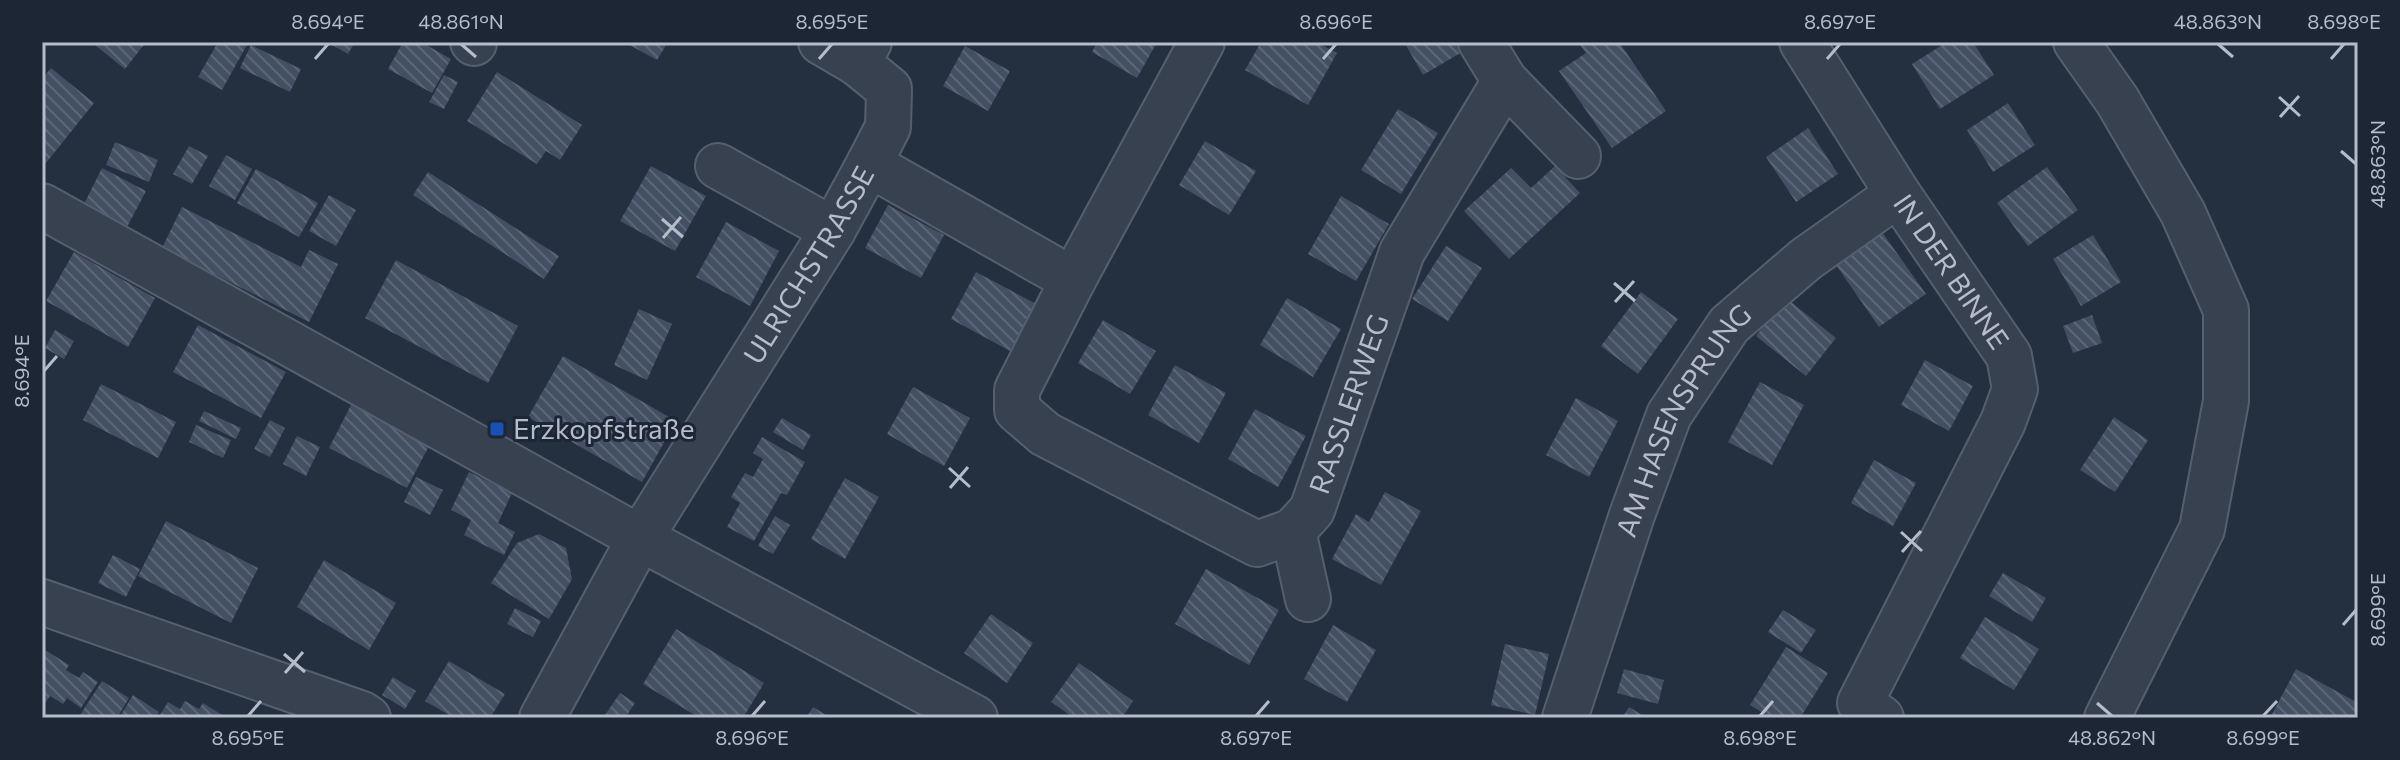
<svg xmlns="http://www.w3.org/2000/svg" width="2400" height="760" viewBox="0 0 2400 760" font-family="Commissioner,sans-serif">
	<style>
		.building { fill: url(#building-back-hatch) }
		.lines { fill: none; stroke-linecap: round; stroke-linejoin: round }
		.minor-casing { stroke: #565f6d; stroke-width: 48 }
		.minor { stroke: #384150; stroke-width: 44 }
		.ticks { fill: none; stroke: #b5bcca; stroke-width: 3 }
		.transit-dot { fill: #1a4fb4; stroke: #1d2635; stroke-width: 3 }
		.labels { text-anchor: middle; stroke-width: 6; stroke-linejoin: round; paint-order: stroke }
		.street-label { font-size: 28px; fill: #b5bcca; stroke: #1d2635 }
		.poi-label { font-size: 28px; fill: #b5bcca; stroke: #1d2635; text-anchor: start }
		.neatline { fill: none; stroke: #b5bcca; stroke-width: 3 }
		.ticks-label { font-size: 20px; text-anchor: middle; fill: #b5bcca }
	</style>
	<defs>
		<pattern id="building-back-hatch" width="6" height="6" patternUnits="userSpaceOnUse" patternTransform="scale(2)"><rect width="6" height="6" fill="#434f62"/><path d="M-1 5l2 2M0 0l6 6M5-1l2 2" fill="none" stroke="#5c6677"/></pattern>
	</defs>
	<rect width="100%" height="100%" fill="#242f40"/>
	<path class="building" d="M91 42H146L125 69Z
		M218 42 248 43 222 90 198 77Z
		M327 42H355L348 54Z
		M403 42H421L451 59 432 93 388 69Z
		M624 42H668L657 60Z
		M1097 42H1153L1156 44 1137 78 1092 52Z
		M1261 42H1316L1337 53 1308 105 1245 70Z
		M1404 42H1458L1464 51 1423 75Z
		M1578 42H1619L1666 111 1612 148 1559 71 1586 53Z
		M1947 42H1973L1994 75 1940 109 1912 64Z
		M251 45 301 69 290 92 240 68Z
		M965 46 1010 71 988 111 943 86Z
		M51 68 94 103 42 168V79Z
		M497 72 582 125 560 160 546 151 537 164 467 121Z
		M444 75 458 82 444 109 429 102Z
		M2008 103 2035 145 1993 172 1967 130Z
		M1398 109 1438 133 1401 194 1361 170Z
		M1808 128 1838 174 1796 202 1766 157Z
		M1205 141 1256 171 1229 215 1179 185Z
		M115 142 158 160 149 182 106 165Z
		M189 146 208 156 192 184 173 174Z
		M226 155 252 169 235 200 209 186Z
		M651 166 706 196 675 251 620 221Z
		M1555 166 1580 193 1509 259 1464 211 1511 168 1531 188Z
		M2047 167 2078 210 2028 246 1997 203Z
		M102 168 146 191 126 229 83 206Z
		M256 169 318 203 299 237 237 203Z
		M428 172 559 256 544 279 413 195Z
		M329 195 356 210 336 246 309 231Z
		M1341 196 1389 224 1356 281 1308 254Z
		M888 205 944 235 921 278 865 248Z
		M182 207 301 267 309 250 338 264 309 322 162 248Z
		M726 222 779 251 750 306 696 277Z
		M1882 232 1926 294 1879 327 1836 265Z
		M2093 235 2121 282 2081 306 2053 259Z
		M1446 246 1482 268 1448 321 1412 299Z
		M74 252 155 298 128 347 46 301Z
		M396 260 518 326 488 383 365 318Z
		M976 272 1038 305 1012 352 951 319Z
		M1641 292 1678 319 1638 374 1601 346Z
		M1287 298 1341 329 1313 377 1260 345Z
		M1786 298 1836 338 1806 376 1756 336Z
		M639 309 672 324 647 380 614 365Z
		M2092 315 2102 343 2073 353 2063 326Z
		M1103 320 1156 351 1130 394 1078 363Z
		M198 325 286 372 261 418 173 372Z
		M55 330 74 341 64 359 45 348Z
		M563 356 676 421 642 482 528 417Z
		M1925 360 1973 386 1949 431 1901 405Z
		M1175 365 1226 393 1199 443 1148 415Z
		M1760 382 1804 405 1772 465 1728 442Z
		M101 384 176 422 158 458 83 420Z
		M913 387 970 418 944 466 887 434Z
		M1576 398 1618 421 1589 477 1546 455Z
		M351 405 429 446 407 488 329 448Z
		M1255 409 1306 436 1278 487 1228 459Z
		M204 411 241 428 236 439 199 421Z
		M2114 417 2148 440 2115 492 2080 470Z
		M782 418 811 435 803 450 773 432Z
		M270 420 285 428 270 457 254 449Z
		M196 425 231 440 223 458 189 442Z
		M297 436 320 447 306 476 283 464Z
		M762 437 805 462 787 495 781 493 754 541 727 527 740 503 731 497 745 473 753 477 763 459 753 453Z
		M1874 460 1916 483 1893 526 1851 503Z
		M469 472 512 493 498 523 515 532 504 555 464 535 471 520 451 510Z
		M416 477 443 490 430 515 404 502Z
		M845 478 879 497 845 559 811 539Z
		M1385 492 1421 511 1381 585 1332 559 1356 514 1369 522Z
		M775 516 790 525 773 554 758 546Z
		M166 521 258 568 231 623 138 576Z
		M539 534 566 548 572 579 549 619 491 583 517 543Z
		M113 555 140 569 126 597 98 583Z
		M324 560 396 603 369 650 297 607Z
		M1206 569 1279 610 1249 665 1175 624Z
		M2003 573 2046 598 2032 622 1989 596Z
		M515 608 541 621 533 637 507 624Z
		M1783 610 1816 630 1801 653 1768 632Z
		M991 614 1033 643 1007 683 964 653Z
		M1985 617 2039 649 2014 690 1960 658Z
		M1333 625 1376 650 1347 702 1304 679Z
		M676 629 764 683 743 718H700L643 684Z
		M1505 644 1549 654 1535 715 1491 705Z
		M1786 647 1828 673 1800 718H1771L1750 705Z
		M42 648 69 665 66 670 79 678 83 672 98 682 81 708 67 698 63 704 50 696 42 708Z
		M449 661 505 694 490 718H454L425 701Z
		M1079 663 1133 701 1122 718H1074L1051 702Z
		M1624 669 1664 680 1658 704 1617 693Z
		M2296 669 2358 703 2352 718H2270Z
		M393 677 416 691 405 709 382 695Z
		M102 681 129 698 117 718H78Z
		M620 693 635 703 625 718H603Z
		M133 695 159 712 155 718H119Z
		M185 701 199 709 203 703 227 718H158L168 702 180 709Z
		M813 707 831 718H806Z
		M1629 707 1647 718H1622Z"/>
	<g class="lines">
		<defs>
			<g id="minor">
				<path d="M473 42 474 43"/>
				<path d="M821 42 857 63 869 42"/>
				<path id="s1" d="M1802 42 1898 194 2009 356 2015 389 2003 422 1860 703 1881 718"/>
				<path d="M2076 42 2117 100 2183 213 2226 310V401L2202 529 2107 718"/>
				<path d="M857 63 889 89 888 127 869 164"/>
				<path d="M1505 81 1578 156"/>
				<path d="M718 166 833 230"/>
				<path d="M42 206 640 538 975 718"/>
				<path id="s2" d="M1073 280 1017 390V410L1045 434 1257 544 1293 531 1312 510 1402 252 1505 81 1481 42"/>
				<path d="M1293 531 1308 599"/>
				<path d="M42 602 362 714 368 718"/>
				<path id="s3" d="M542 718 640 538 833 230 869 164 1073 280 1202 42"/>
				<path id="s4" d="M1565 718 1632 515 1669 415 1729 325 1806 259 1898 194"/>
			</g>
		</defs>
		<use href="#minor" class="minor-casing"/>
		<use href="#minor" class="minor"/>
	</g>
	<path class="ticks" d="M461 44 476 57M2218 44 2233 57M315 59 328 44M819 59 832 44M1323 59 1336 44M1827 59 1840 44M2331 59 2344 44M2279 97 2300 116M2280 117 2299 96M2341 151 2356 164M662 219 683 237M663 238 681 217M1614 283 1635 301M1615 302 1634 281M44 371 57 356M949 468 970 487M950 488 968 467M1901 532 1922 551M1902 552 1921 531M2343 625 2356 610M284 654 305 672M285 673 303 652M2097 703 2112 716M248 716 261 701M752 716 765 701M1256 716 1269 701M1760 716 1773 701M2263 716 2277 701"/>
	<rect class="transit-dot" x="489" y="421" width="16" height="16" rx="4"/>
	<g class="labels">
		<g class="street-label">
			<text dy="10" stroke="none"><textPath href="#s3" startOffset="526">ULRICHSTRASSE</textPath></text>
			<text dy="10" stroke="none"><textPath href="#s1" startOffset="274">IN DER BINNE</textPath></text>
			<text dy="10" stroke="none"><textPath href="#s2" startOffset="598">RASSLERWEG</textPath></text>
			<text dy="10" stroke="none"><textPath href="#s4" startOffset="322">AM HASENSPRUNG</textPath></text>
		</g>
		<g class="poi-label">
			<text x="513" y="439">Erzkopfstraße</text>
		</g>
	</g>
	<rect width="2400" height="760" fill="none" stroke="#1d2635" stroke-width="88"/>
	<rect x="44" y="44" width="2312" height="672" class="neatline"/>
	<g class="ticks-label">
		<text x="328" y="29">8.694°E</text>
		<text x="461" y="29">48.861°N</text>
		<text x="832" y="29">8.695°E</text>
		<text x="1336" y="29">8.696°E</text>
		<text x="1840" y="29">8.697°E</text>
		<text x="2218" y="29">48.863°N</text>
		<text x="2344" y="29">8.698°E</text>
		<text transform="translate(2378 164) rotate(-90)" y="7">48.863°N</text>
		<text transform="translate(22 371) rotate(-90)" y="7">8.694°E</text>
		<text transform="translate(2378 610) rotate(-90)" y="7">8.699°E</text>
		<text x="248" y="745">8.695°E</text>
		<text x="752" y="745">8.696°E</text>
		<text x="1256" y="745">8.697°E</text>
		<text x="1760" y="745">8.698°E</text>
		<text x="2112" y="745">48.862°N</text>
		<text x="2263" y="745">8.699°E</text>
	</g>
</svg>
